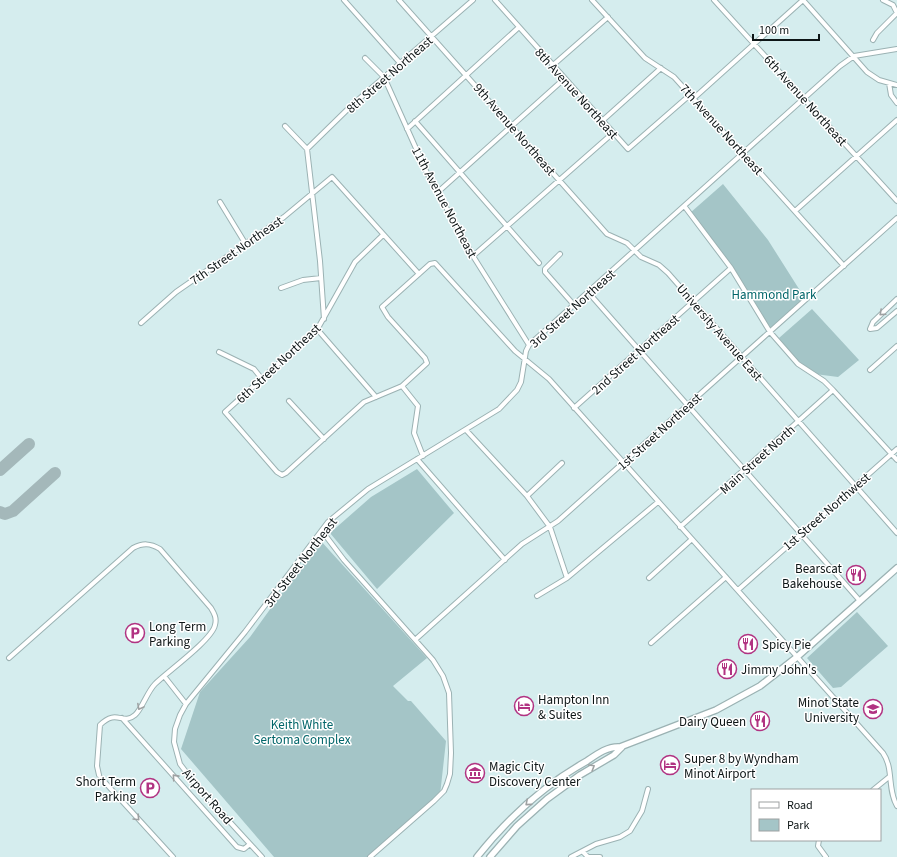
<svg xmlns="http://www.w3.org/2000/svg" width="897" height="857" viewBox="0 0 897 857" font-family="'Source Sans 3',sans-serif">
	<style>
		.green { fill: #a4c5c7 }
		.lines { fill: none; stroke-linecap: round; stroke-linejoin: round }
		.taxiway { stroke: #a4b8ba; stroke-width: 12 }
		.minor-casing { stroke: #9bb2b3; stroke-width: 6 }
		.major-casing { stroke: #9bb2b3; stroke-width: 8 }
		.minor { stroke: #fff; stroke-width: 4 }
		.major { stroke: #fff; stroke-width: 5.5 }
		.oneway { stroke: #9ea1a2 }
		.labels { text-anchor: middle; stroke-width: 3; stroke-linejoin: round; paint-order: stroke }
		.street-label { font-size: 13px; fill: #0d1516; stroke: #fff }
		.park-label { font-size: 13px; fill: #006569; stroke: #fff }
		.poi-label { font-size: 13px; fill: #0d1516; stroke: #fff; text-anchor: start }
	</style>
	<rect width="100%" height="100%" fill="#d5edee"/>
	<path class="green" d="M723 184 768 240 806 300 770 332 731 268 690 213Z
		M812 309 859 360 838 377 815 374 795 358 779 338Z
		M417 469 454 513 377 589 330 533 371 497Z
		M320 540 427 658 393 686 408 701H411L446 741 440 795 367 857H274L181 749 200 692 250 637Z
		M857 612 888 646 841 687 833 688 807 658Z"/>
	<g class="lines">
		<path class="taxiway" d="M0 470 29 444
			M0 512 5 514 13 511 55 473"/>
		<defs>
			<path id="minor" d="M344 0 400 63
				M399 0 607 234 627 243 641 257 659 265 668 273 897 533
				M495 0 628 149 691 94
				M592 0 645 58 674 77 844 266
				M714 0 897 201
				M803 0 867 72 879 80 897 85
				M873 40 877 33 897 13 893 5 883 0
				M365 58 384 77 427 173 473 256 529 345
				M552 66 608 17
				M889 83 891 95 897 103
				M694 98 803 0
				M415 121 539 263
				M602 121 661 68
				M285 126 307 149
				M407 129 518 28
				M307 149 352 105 473 0
				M307 149 320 261 324 319
				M438 192 564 79
				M220 202 245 243
				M685 207 731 268 770 332 798 364 824 381 833 390 897 460
				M795 211 897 120
				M383 235 355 262 318 328 225 412 277 472 282 475 286 473 364 402 402 386 427 363 425 358 388 317 382 307 430 264 435 263 515 351 549 379 883 753C894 769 887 789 897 806
				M560 254 545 269V272L574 305
				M473 256 613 133
				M281 288 303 280 321 278
				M588 292 860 601
				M897 299 873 322 870 329 877 328 897 311
				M141 323 176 292 284 217 332 177 419 274
				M317 329 376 397
				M219 352 254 369 262 379
				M870 370 897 346
				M402 386 418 406 414 433 423 456
				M289 401 324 439
				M574 408 731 268
				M466 430 527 496 550 527 567 578
				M417 459 505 560
				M527 496 562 463
				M680 527 833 390
				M322 531 344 560 433 660 443 676 449 693 451 753 450 774 447 784 444 791 434 801 370 857
				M649 578 692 539
				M738 590 897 449
				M537 596 567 578 658 502
				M416 639 522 544 558 521 897 218
				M651 643 726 577
				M9 658 133 548C143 543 150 543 160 549L211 608C214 613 217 618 215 625 212 640 167 672 155 684 147 692 142 709 135 715 122 726 117 708 100 725L97 766 99 775
				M164 676 186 704
				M122 718 237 847 244 849 250 844
				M101 778 173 857
				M873 790 889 777
				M819 840 818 846 826 857
				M583 852 588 857H600
				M262 857 196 785 180 764 174 742 175 729 180 715 186 704 245 632 328 522 368 489 499 409 517 390 521 382 526 351 529 345 840 66 854 56 897 49
				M571 857 596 844 620 837 630 831 642 811 648 789"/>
			<path id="major" d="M477 857C508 818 544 785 587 761 597 754 608 746 620 747L716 710 760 686 797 657 897 568
				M490 857 517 826 547 799 580 775 614 755 622 747"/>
		</defs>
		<use href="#minor" class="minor-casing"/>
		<use href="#major" class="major-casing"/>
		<use href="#minor" class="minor"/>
		<use href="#major" class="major"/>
	</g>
	<defs><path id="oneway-chevron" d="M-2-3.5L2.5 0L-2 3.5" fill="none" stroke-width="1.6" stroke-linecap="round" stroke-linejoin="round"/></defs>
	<g class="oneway">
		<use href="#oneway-chevron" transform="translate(882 313) rotate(138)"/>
		<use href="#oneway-chevron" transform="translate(140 707) rotate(118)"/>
		<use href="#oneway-chevron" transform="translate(592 767) rotate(-31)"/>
		<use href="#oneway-chevron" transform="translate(175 777) rotate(-132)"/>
		<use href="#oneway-chevron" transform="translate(528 803) rotate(139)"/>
		<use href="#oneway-chevron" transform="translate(137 818) rotate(46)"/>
	</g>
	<defs>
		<symbol id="restaurant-ring" viewBox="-11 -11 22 22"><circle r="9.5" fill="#fff" stroke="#b13382" stroke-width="1.5"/><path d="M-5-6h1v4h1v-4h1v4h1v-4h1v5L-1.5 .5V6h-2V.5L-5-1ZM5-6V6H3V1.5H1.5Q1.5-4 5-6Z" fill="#b13382"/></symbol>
		<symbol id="parking-ring" viewBox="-11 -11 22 22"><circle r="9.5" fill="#fff" stroke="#b13382" stroke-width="1.5"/><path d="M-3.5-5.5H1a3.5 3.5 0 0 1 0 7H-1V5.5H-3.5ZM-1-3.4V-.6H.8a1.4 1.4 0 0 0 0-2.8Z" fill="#b13382"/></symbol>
		<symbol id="hotel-ring" viewBox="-11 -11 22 22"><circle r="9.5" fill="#fff" stroke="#b13382" stroke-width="1.5"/><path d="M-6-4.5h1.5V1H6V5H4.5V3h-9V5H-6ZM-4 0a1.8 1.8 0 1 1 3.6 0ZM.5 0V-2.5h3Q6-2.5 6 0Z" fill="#b13382"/></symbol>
		<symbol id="university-ring" viewBox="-11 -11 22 22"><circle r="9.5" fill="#fff" stroke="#b13382" stroke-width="1.5"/><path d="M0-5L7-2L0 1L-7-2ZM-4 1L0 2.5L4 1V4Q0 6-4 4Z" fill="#b13382"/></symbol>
		<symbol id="museum-ring" viewBox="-11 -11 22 22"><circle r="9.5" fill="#fff" stroke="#b13382" stroke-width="1.5"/><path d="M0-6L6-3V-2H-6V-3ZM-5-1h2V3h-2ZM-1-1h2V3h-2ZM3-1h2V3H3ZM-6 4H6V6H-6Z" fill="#b13382"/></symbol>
	</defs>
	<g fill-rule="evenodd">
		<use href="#restaurant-ring" x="845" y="564" width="22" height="22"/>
		<use href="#parking-ring" x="124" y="622" width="22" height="22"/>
		<use href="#restaurant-ring" x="737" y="633" width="22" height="22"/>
		<use href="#restaurant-ring" x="716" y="658" width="22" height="22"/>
		<use href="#hotel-ring" x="513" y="695" width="22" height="22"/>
		<use href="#university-ring" x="862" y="698" width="22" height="22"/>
		<use href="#restaurant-ring" x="749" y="710" width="22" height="22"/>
		<use href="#hotel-ring" x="659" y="754" width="22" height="22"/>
		<use href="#museum-ring" x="464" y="762" width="22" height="22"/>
		<use href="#parking-ring" x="139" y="777" width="22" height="22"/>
	</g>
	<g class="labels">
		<g class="street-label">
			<text transform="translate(389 74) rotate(-41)" y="5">8th Street Northeast</text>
			<text transform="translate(577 93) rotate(48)" y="5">8th Avenue Northeast</text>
			<text transform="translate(806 100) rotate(48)" y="5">6th Avenue Northeast</text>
			<text transform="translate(515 129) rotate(49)" y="5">9th Avenue Northeast</text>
			<text transform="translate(722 129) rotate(48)" y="5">7th Avenue Northeast</text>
			<text transform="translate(445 202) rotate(62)" y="5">11th Avenue Northeast</text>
			<text transform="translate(236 250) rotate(-35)" y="5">7th Street Northeast</text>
			<text transform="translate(572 308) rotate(-42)" y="5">3rd Street Northeast</text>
			<text transform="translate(720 332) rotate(49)" y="5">University Avenue East</text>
			<text transform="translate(635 354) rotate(-42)" y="5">2nd Street Northeast</text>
			<text transform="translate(278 363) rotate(-43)" y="5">6th Street Northeast</text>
			<text transform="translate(659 431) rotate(-42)" y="5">1st Street Northeast</text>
			<text transform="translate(757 459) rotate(-42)" y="5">Main Street North</text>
			<text transform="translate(826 511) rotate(-41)" y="5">1st Street Northwest</text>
			<text transform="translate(300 562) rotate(-52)" y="5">3rd Street Northeast</text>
			<text transform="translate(208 796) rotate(49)" y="5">Airport Road</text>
		</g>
		<g class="park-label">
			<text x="774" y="299">Hammond Park</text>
			<text x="302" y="729">Keith White<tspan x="302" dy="15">Sertoma Complex</tspan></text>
		</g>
		<g class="poi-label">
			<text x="842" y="573" text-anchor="end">Bearscat<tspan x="842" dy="15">Bakehouse</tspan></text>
			<text x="149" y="631">Long Term<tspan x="149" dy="15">Parking</tspan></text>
			<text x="762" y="649">Spicy Pie</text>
			<text x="741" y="674">Jimmy John's</text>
			<text x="538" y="704">Hampton Inn<tspan x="538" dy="15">&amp; Suites</tspan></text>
			<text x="859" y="707" text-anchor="end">Minot State<tspan x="859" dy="15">University</tspan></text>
			<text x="746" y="726" text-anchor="end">Dairy Queen</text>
			<text x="684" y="763">Super 8 by Wyndham<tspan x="684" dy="15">Minot Airport</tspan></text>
			<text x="489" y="771">Magic City<tspan x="489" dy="15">Discovery Center</tspan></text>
			<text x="136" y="786" text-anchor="end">Short Term<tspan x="136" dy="15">Parking</tspan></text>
		</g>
	</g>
	<rect x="751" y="789" width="130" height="52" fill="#ffffff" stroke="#9ea1a2"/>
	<rect x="759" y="802" width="20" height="6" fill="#ffffff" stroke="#9ea1a2"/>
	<text x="787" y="809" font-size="12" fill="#0d1516">Road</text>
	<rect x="759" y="819" width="20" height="12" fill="#a4c5c7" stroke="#9ea1a2"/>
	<text x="787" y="829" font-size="12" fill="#0d1516">Park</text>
	<path d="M753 34v6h66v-6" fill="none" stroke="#0d1516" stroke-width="2"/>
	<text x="759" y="34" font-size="12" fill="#0d1516" stroke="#ffffff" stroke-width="3" paint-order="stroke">100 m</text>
</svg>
